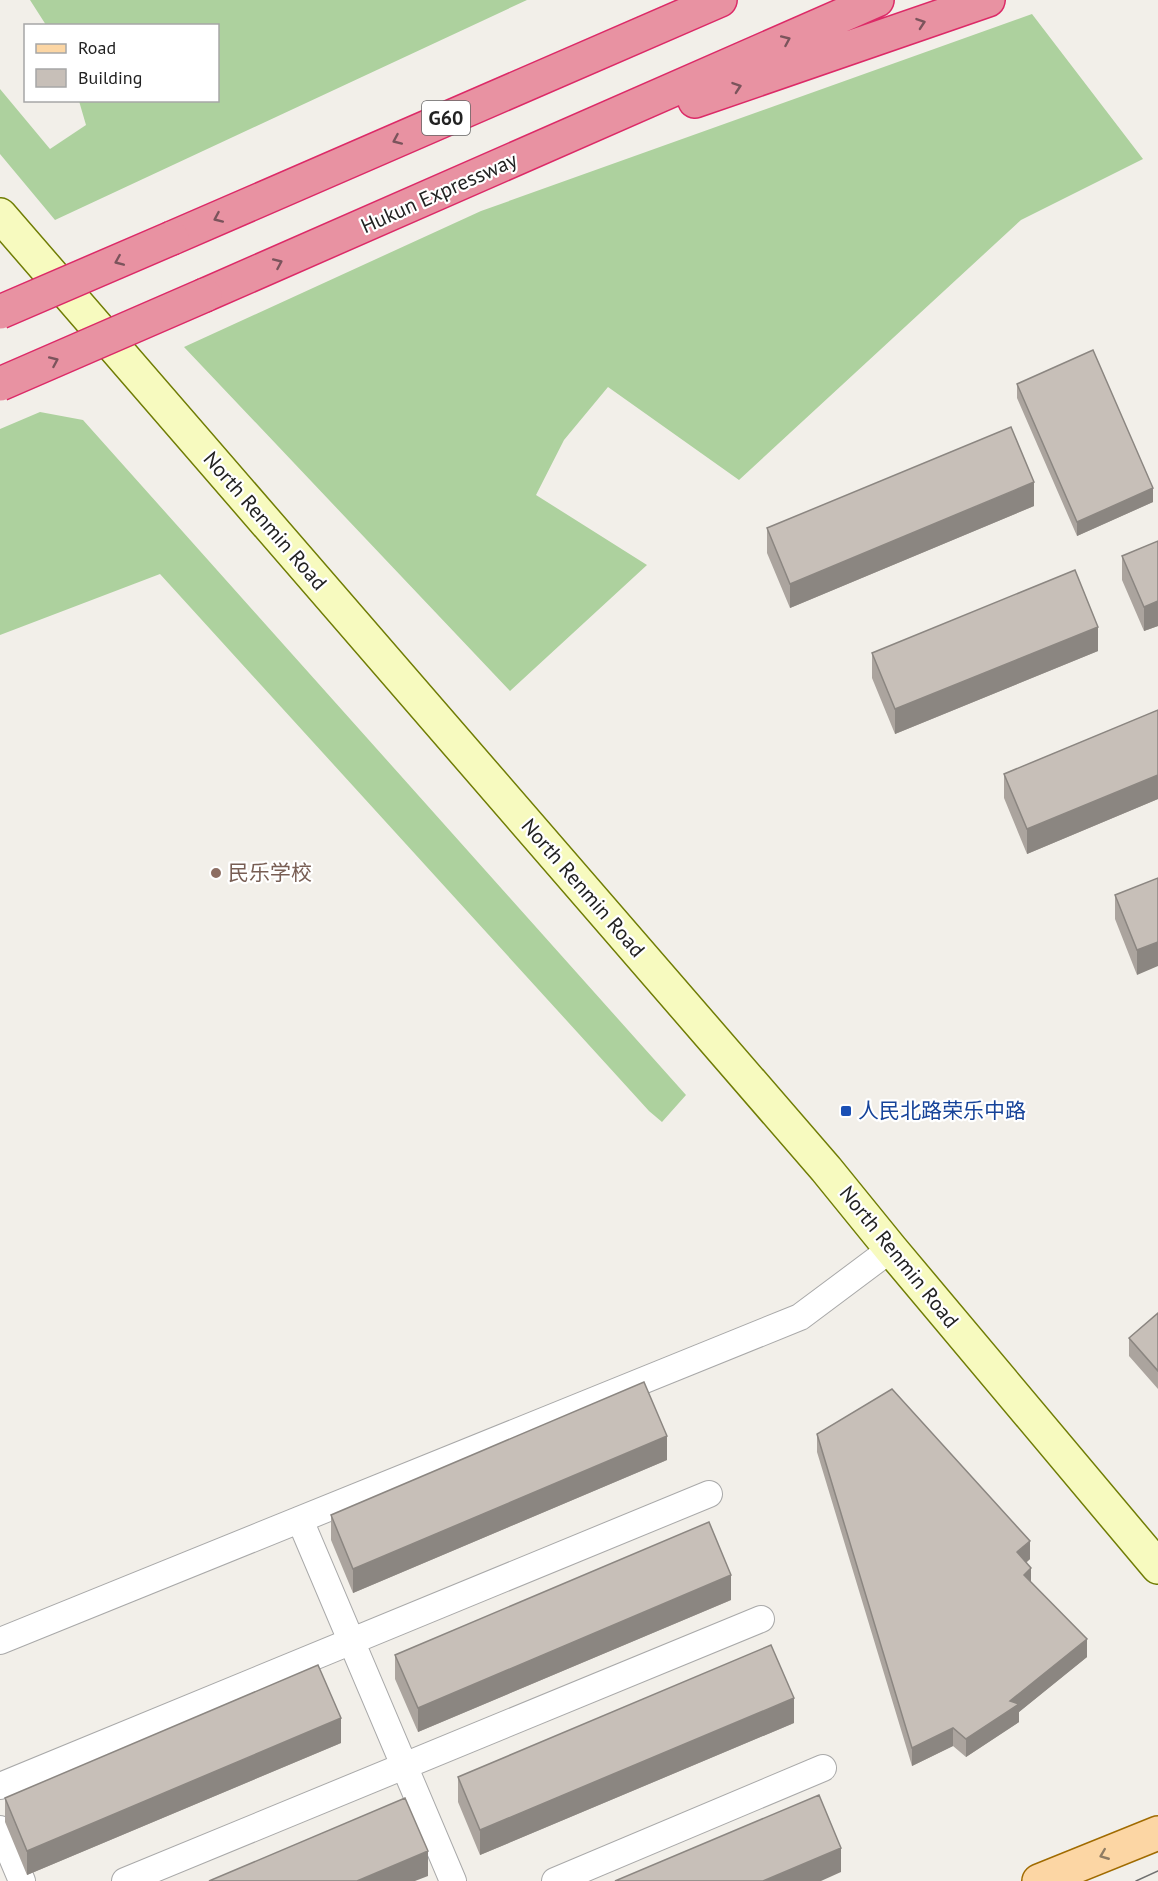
<svg xmlns="http://www.w3.org/2000/svg" width="1158" height="1881" viewBox="0 0 1158 1881" font-family="'PT Sans','Noto Sans SC',sans-serif">
	<style>
		.forest { fill: #add19e }
		.lines { fill: none; stroke-linecap: round; stroke-linejoin: round }
		.street-casing { stroke: #a9a9a9; stroke-width: 28 }
		.secondary-casing { stroke: #707d05; stroke-width: 36 }
		.primary-casing { stroke: #a06b00; stroke-width: 36 }
		.highway-casing { stroke: #dc2a67; stroke-width: 36 }
		.street { stroke: #fff; stroke-width: 26 }
		.secondary { stroke: #f7fabf; stroke-width: 33 }
		.primary { stroke: #fcd6a4; stroke-width: 33 }
		.highway { stroke: #e892a2; stroke-width: 33 }
		.tram { stroke: #707070; stroke-width: 1.5 }
		.highway-bridge-casing { stroke: #dc2a67; stroke-width: 36; stroke-linecap: butt }
		.highway-bridge { stroke: #e892a2; stroke-width: 33 }
		.wall { fill: #aba49e }
		.shaded-wall { fill: #8b8681 }
		.building { fill: #c7bfb8; stroke: #8b8681; stroke-width: 1.5 }
		.oneway { stroke: #7b545c }
		.oneway2 { stroke: #8f7c63 }
		.education-dot { fill: #8d6e63; stroke: #fff; stroke-width: 2 }
		.transit-dot { fill: #1a4fb4; stroke: #fff; stroke-width: 2 }
		.labels { text-anchor: middle; stroke-width: 4.5; stroke-linejoin: round; paint-order: stroke }
		.shield { fill: #fff; stroke: #646464; stroke-width: 1.5 }
		.shield-label { font-size: 20px; font-weight: bold; fill: #222 }
		.street-label { font-size: 21px; fill: #222; stroke: #fff }
		.education-label { font-size: 21px; fill: #785e54; stroke: #fff; text-anchor: start }
		.transit-label { font-size: 21px; fill: #164399; stroke: #fff; text-anchor: start }
	</style>
	<rect width="100%" height="100%" fill="#f2efe9"/>
	<path class="forest" d="M30 0H527L55 220 0 154V89L50 149 86 125 79 101 218 100V26L46 25Z
		M1032 14 1143 159 1021 220 739 480 608 387 564 440 536 495 647 565 510 691 184 347 481 211Z
		M40 412 83 420 686 1095 662 1122 649 1111 160 574 0 635V429Z"/>
	<g class="lines">
		<defs>
			<path id="street" d="M300 1520 453 1881
				M0 1641 800 1317 891 1249
				M0 1786 709 1494
				M0 1829 22 1881
				M125 1881 761 1619
				M555 1881 823 1768"/>
			<path id="secondary" d="M0 215 826 1169 891 1249 1158 1567"/>
			<path id="primary" d="M1039 1881 1158 1833"/>
			<path id="highway" d="M695 101 988 0
				M172 238 720 0
				M205 295 877 0"/>
		</defs>
		<use href="#street" class="street-casing"/>
		<use href="#secondary" class="secondary-casing"/>
		<use href="#primary" class="primary-casing"/>
		<use href="#highway" class="highway-casing"/>
		<use href="#street" class="street"/>
		<use href="#secondary" class="secondary"/>
		<use href="#primary" class="primary"/>
		<use href="#highway" class="highway"/>
		<path class="tram" d="M1136 1881 1158 1871"/>
		<defs>
			<path id="highway-bridge" d="M0 312 172 238
				M0 384 205 295"/>
		</defs>
		<use href="#highway-bridge" class="highway-bridge-casing"/>
		<use href="#highway-bridge" class="highway-bridge"/>
	</g>
	<path class="wall" d="M1017 384 1153 502 1077 536 1017 398Z
		M1034 506 790 608 767 553V528Z
		M1158 541V626L1144 631 1122 580V556Z
		M1098 651 895 734 872 678V653Z
		M1158 710V799L1027 854 1004 798V774Z
		M1158 878 1137 975 1115 919V895Z
		M1158 1313V1389L1129 1356V1338Z
		M817 1434 1030 1559 1026 1563 1031 1582 1087 1657 1019 1712V1722L966 1757 953 1746 912 1766 817 1452Z
		M667 1460 353 1593 331 1540V1515Z
		M731 1600 418 1732 395 1679V1655Z
		M794 1723 480 1855 458 1802V1777Z
		M341 1743 27 1875 5 1822V1798Z"/>
	<path class="shaded-wall" d="M1034 482V506L790 608V584Z
		M1153 488V502L1077 536V522Z
		M1158 601V626L1144 631V607Z
		M1098 627V651L895 734V709Z
		M1158 775V799L1027 854V829Z
		M1158 942V966L1137 975V950Z
		M667 1436V1460L353 1593V1569Z
		M1030 1541V1559L1017 1570V1552Z
		M1031 1568V1586L1024 1575Z
		M731 1575V1600L418 1732V1708Z
		M1087 1639V1657L1019 1712V1722L966 1757V1739L1010 1701Z
		M794 1698V1723L480 1855V1830Z
		M341 1718V1743L27 1875V1851Z
		M953 1728V1746L912 1766V1748Z
		M841 1848V1872L821 1881H763Z
		M428 1851V1876L415 1881H357Z"/>
	<path class="building" d="M1093 350 1153 488 1077 522 1017 384Z
		M1011 427 1034 482 790 584 767 528Z
		M1158 541V601L1144 607 1122 556Z
		M1075 570 1098 627 895 709 872 653Z
		M1158 710V775L1027 829 1004 774Z
		M1158 878V942L1137 950 1115 895Z
		M1158 1313V1371L1129 1338Z
		M644 1382 667 1436 353 1569 331 1515Z
		M892 1389 1030 1541 1017 1552 1031 1568 1024 1575 1087 1639 1010 1701 1019 1704 966 1739 953 1728 912 1748 817 1434Z
		M709 1522 731 1575 418 1708 395 1655Z
		M771 1645 794 1698 480 1830 458 1777Z
		M318 1665 341 1718 27 1851 5 1798Z
		M819 1795 841 1848 763 1881H615Z
		M405 1798 428 1851 357 1881H209Z"/>
	<defs><path id="oneway-chevron" d="M-2-3.5L2.5 0L-2 3.5" fill="none" stroke-width="1.6" stroke-linecap="round" stroke-linejoin="round" transform="scale(1.5)"/></defs>
	<g class="oneway">
		<use href="#oneway-chevron" transform="translate(921 23) rotate(-19)"/>
		<use href="#oneway-chevron" transform="translate(786 40) rotate(-24)"/>
		<use href="#oneway-chevron" transform="translate(737 87) rotate(-19)"/>
		<use href="#oneway-chevron" transform="translate(397 140) rotate(156)"/>
		<use href="#oneway-chevron" transform="translate(218 218) rotate(156)"/>
		<use href="#oneway-chevron" transform="translate(119 261) rotate(157)"/>
		<use href="#oneway-chevron" transform="translate(278 263) rotate(-24)"/>
		<use href="#oneway-chevron" transform="translate(54 361) rotate(-24)"/>
	</g>
	<use class="oneway2" href="#oneway-chevron" transform="translate(1104 1855) rotate(158)"/>
	<circle class="education-dot" cx="216" cy="873" r="6"/>
	<rect class="transit-dot" x="840" y="1105" width="12" height="12" rx="3"/>
	<g class="labels">
		<rect class="shield" x="422" y="101" width="48" height="34" rx="4.5"/>
		<g class="shield-label">
			<text x="446" y="125">G60</text>
		</g>
		<g class="street-label">
			<text transform="translate(439 193) rotate(-24)" y="7">Hukun Expressway</text>
			<text transform="translate(265 521) rotate(49)" y="7">North Renmin Road</text>
			<text transform="translate(583 888) rotate(49)" y="7">North Renmin Road</text>
			<text transform="translate(899 1257) rotate(51)" y="7">North Renmin Road</text>
		</g>
		<g class="education-label">
			<text x="228" y="880">民乐学校</text>
		</g>
		<g class="transit-label">
			<text x="858" y="1118">人民北路荣乐中路</text>
		</g>
	</g>
	<rect x="24" y="24" width="195" height="78" fill="#ffffff" stroke="#a7a7a7" stroke-width="1.5"/>
	<rect x="36" y="44" width="30" height="9" fill="#fcd6a4" stroke="#a7a7a7" stroke-width="1.5"/>
	<text x="78" y="54" font-size="18" fill="#222222">Road</text>
	<rect x="36" y="69" width="30" height="18" fill="#c7bfb8" stroke="#a7a7a7" stroke-width="1.5"/>
	<text x="78" y="84" font-size="18" fill="#222222">Building</text>
</svg>
